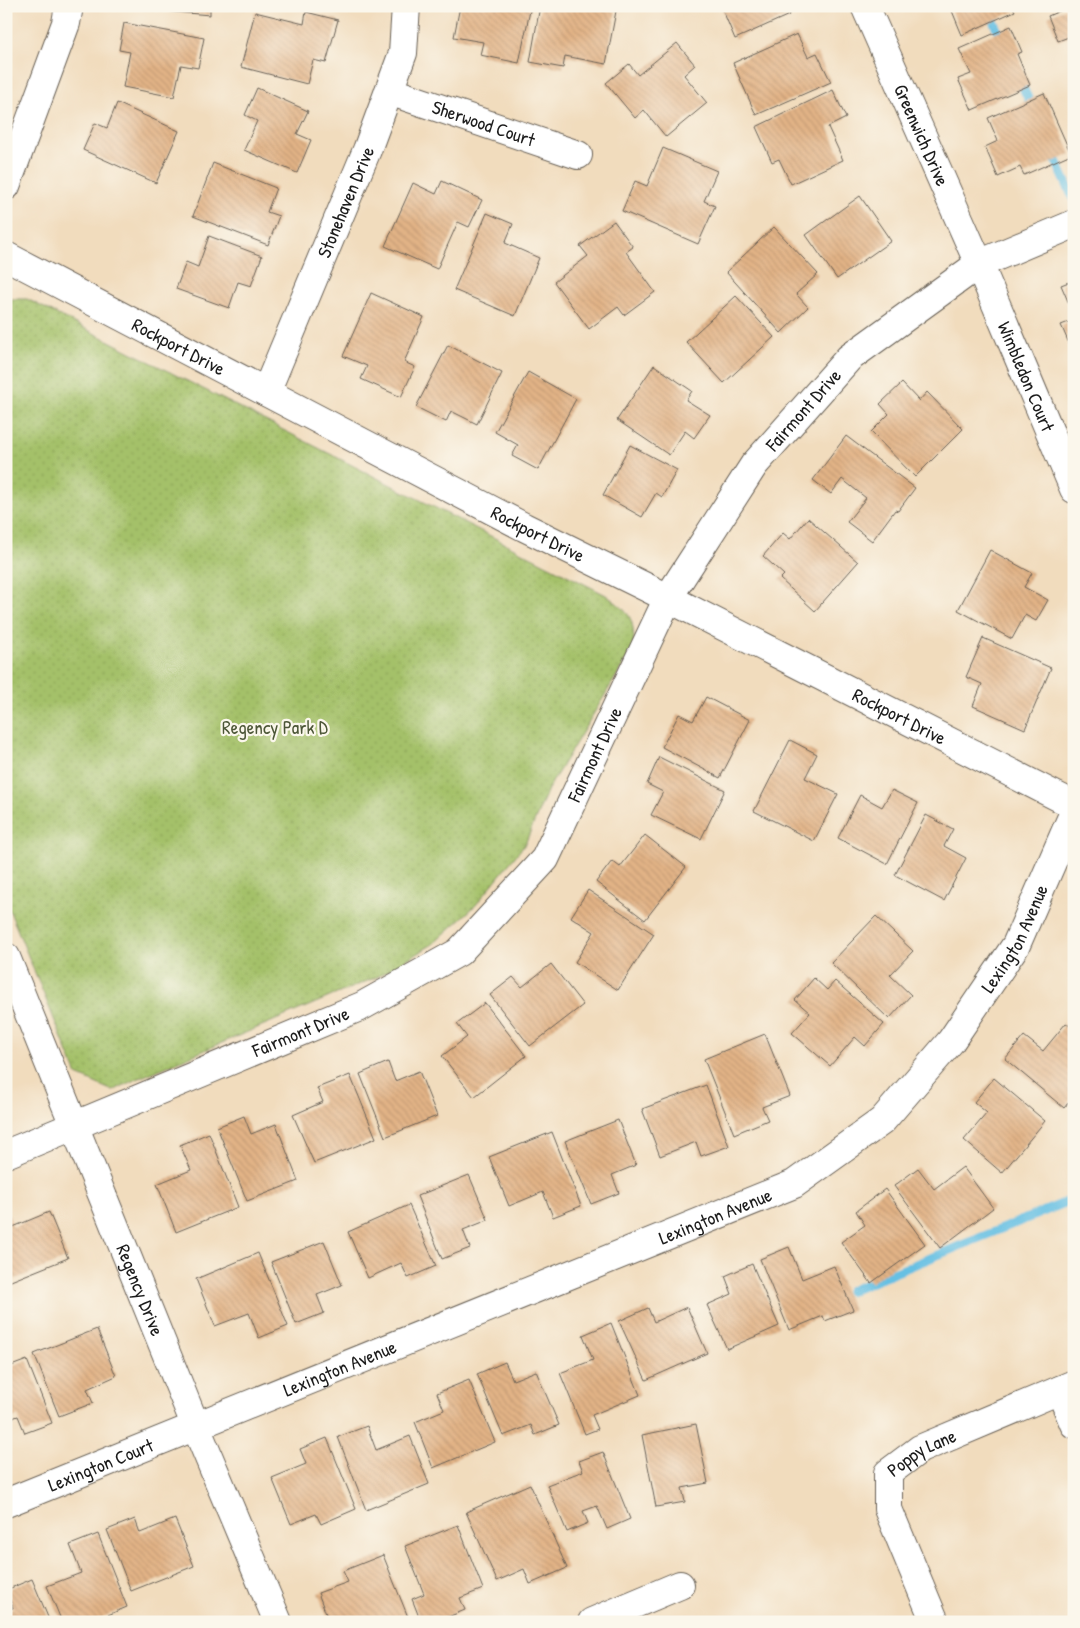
<svg xmlns="http://www.w3.org/2000/svg" width="1080" height="1628" viewBox="0 0 1080 1628" font-family="'Patrick Hand',sans-serif">
	<style>
		.green { fill: url(#green-dots); stroke: #606e42 }
		.lines { fill: none; stroke-linecap: round; stroke-linejoin: round }
		.stream { stroke: #66c0e3; stroke-width: 9 }
		.building { fill: url(#building-back-hatch) }
		.minor-casing { stroke: #675f54; stroke-width: 30 }
		.minor { stroke: #fff; stroke-width: 28 }
		.labels { text-anchor: middle; stroke-width: 4.5; stroke-linejoin: round; paint-order: stroke }
		.street-label { font-size: 19px; fill: #1c1c1c; stroke: #fbf7ec }
		.park-label { font-size: 19px; fill: #4c5637; stroke: #fbf7ec }
	</style>
	<defs>
		<pattern id="green-dots" width="8" height="8" patternUnits="userSpaceOnUse" patternTransform="scale(1.25)"><rect width="8" height="8" fill="#a4c169"/><path d="M2 2h.1M6 6h.1" fill="none" stroke="#8da55a" stroke-width="1.8" stroke-linecap="round"/></pattern>
		<pattern id="building-back-hatch" width="6" height="6" patternUnits="userSpaceOnUse" patternTransform="scale(1.25)"><rect width="6" height="6" fill="#e2b386"/><path d="M-1 5l2 2M0 0l6 6M5-1l2 2" fill="none" stroke="#c19973"/></pattern>
	</defs>
	<rect width="100%" height="100%" fill="#fbf7ec"/>
	<filter id="ink" filterUnits="userSpaceOnUse"><feTurbulence type="fractalNoise" baseFrequency=".02" numOctaves="2"/><feDisplacementMap in="SourceGraphic" scale="10" xChannelSelector="R" yChannelSelector="G"/><feConvolveMatrix kernelMatrix="1 2 1 2 8 2 1 2 1" color-interpolation-filters="sRGB"/></filter>
	<filter id="wash" filterUnits="userSpaceOnUse"><feTurbulence type="fractalNoise" baseFrequency=".0096" numOctaves="4" result="noise"/><feDisplacementMap in="SourceGraphic" scale="20" xChannelSelector="R" yChannelSelector="G"/><feGaussianBlur stdDeviation="1.12" result="paint"/><feColorMatrix in="noise" values="0 0 0 0 0 0 0 0 0 0 0 0 0 0 0 0 0 1.4 0 .05"/><feComposite in="paint" operator="in"/></filter>
	<g filter="url(#wash)">
		<rect width="100%" height="100%" fill="#f1dcbd"/>
		<path class="green" d="M6 299H27L606 595C630 613 634 616 634 647L548 789 525 844 475 906 433 944 379 976 130 1082 113 1091 77 1075 6 902Z"/>
		<g class="lines">
			<path class="stream" d="M989 11 1003 43
				M1018 77 1034 111
				M1051 150 1074 200
				M850 1291 1074 1199"/>
		</g>
		<g id="blocks">
			<path class="building" d="M128 6H210V15L128 8Z
				M460 6H531L519 63 480 55 483 42 454 37Z
				M540 6H608V10L616 11 606 64 565 56 563 68 530 62Z
				M721 6H785L789 15 735 39Z
				M950 6H1012L1015 11 962 35Z
				M1071 6H1074V35L1058 41 1048 16Z
				M255 12 304 24 306 12 338 20 326 63 313 60 307 84 241 67Z
				M124 23 204 38 198 68 181 65 174 97 123 87 130 52 119 50Z
				M1011 26 1022 52 1017 54 1030 85 972 110 958 79 971 74 959 49Z
				M797 34 808 57 817 53 831 82 756 115 733 63Z
				M677 43 695 65 684 75 707 103 666 137 644 110 635 118 606 83 629 64 638 75Z
				M257 88 308 111 297 134 311 140 297 173 244 150 257 121 245 115Z
				M833 90 846 118 828 127 843 160 791 184 779 159 772 162 756 127Z
				M1044 93 1071 154 1024 175 1020 167 998 177 985 147 998 141 988 118Z
				M117 103 179 131 156 183 83 150 95 123 107 128Z
				M663 148 717 171 704 201 715 206 698 244 622 211 635 181 647 186Z
				M213 163 276 188 267 212 279 216 268 245 193 216Z
				M442 181 482 200 469 227 458 222 437 269 385 246 413 183 436 194Z
				M860 196 891 241 837 279 806 235Z
				M487 213 513 224 505 243 539 258 515 316 454 290Z
				M614 221 633 247 626 252 655 292 624 315 618 307 589 329 554 282 588 256 580 246Z
				M774 227 818 274 796 294 808 307 781 333 726 272Z
				M209 236 262 256 251 286 238 282 229 308 176 289 186 262 198 267Z
				M1074 280V304L1070 306 1061 285Z
				M371 293 424 317 404 362 415 367 401 397 361 379 367 366 343 356Z
				M736 296 774 337 724 383 686 342Z
				M1074 320V355L1061 325Z
				M448 345 502 373 477 424 451 411 446 422 416 407Z
				M654 365 692 391 686 400 710 415 694 438 685 431 669 455 617 420Z
				M528 372 576 399 538 470 512 456 518 445 495 432Z
				M902 383 919 401 927 392 963 429 915 477 871 432 889 414 880 404Z
				M846 436 915 488 898 511 895 510 872 541 847 522 866 498 842 479 831 494 813 480Z
				M630 445 677 470 662 497 656 493 642 517 603 495Z
				M808 518 858 562 815 611 780 579 784 575 763 556 783 533 790 539Z
				M990 550 1032 573 1024 587 1048 600 1036 621 1025 615 1012 639 958 610Z
				M983 638 1051 668 1025 729 973 706 982 684 966 677Z
				M706 697 750 720 720 778 662 747 679 714 693 721Z
				M790 740 817 754 805 778 838 794 814 841 754 811Z
				M659 757 725 790 701 839 651 815 663 792 647 784Z
				M892 790 918 803 887 864 838 838 860 795 882 807Z
				M926 815 953 829 944 846 966 858 944 901 895 875Z
				M645 835 686 867 645 920 596 882 612 861 620 867Z
				M588 890 654 934 618 990 575 962 594 932 571 917Z
				M876 916 913 951 890 975 911 995 889 1019 831 963Z
				M551 964 583 1005 530 1046 490 995 513 977 522 987Z
				M814 978 827 990 835 981 884 1024 865 1046 855 1037 830 1066 792 1033 810 1013 795 1000Z
				M485 1003 526 1056 474 1097 442 1056 467 1037 457 1024Z
				M1066 1023 1074 1029V1096L1064 1108 1005 1059 1024 1036 1043 1051Z
				M765 1034 790 1096 762 1107 768 1120 734 1134 704 1059Z
				M388 1062 395 1081 419 1071 437 1116 385 1137 360 1074Z
				M350 1075 376 1138 314 1163 293 1115 323 1102 317 1088Z
				M994 1078 1045 1121 1002 1173 964 1140 987 1113 974 1102Z
				M706 1085 729 1146 701 1156 696 1142 660 1156 642 1109Z
				M244 1116 251 1134 276 1124 298 1181 247 1201 217 1127Z
				M618 1120 636 1165 612 1175 619 1193 591 1204 565 1141Z
				M552 1132 581 1206 553 1217 543 1192 509 1206 489 1157Z
				M209 1133 238 1207 176 1232 157 1184 191 1170 180 1145Z
				M963 1167 993 1208 940 1248 894 1186 918 1168 934 1189Z
				M469 1175 488 1220 463 1230 470 1248 442 1259 417 1196Z
				M885 1189 925 1244 871 1283 841 1242 865 1225 856 1211Z
				M409 1205 436 1266 408 1278 401 1263 368 1278 348 1232Z
				M49 1212 68 1258 6 1283V1214L8 1213 13 1227Z
				M324 1241 342 1285 317 1295 324 1313 296 1324 271 1262Z
				M789 1247 802 1279 834 1266 853 1310 825 1321 823 1316 789 1330 760 1259Z
				M258 1253 288 1326 259 1338 249 1313 215 1326 196 1279Z
				M752 1264 779 1326 727 1349 707 1305 732 1294 725 1276Z
				M687 1307 707 1353 646 1380 619 1321 648 1308 654 1322Z
				M611 1323 640 1395 592 1415 598 1429 585 1434 560 1373 593 1360 583 1335Z
				M97 1329 116 1376 87 1389 93 1403 59 1416 34 1354Z
				M27 1360 52 1423 25 1433 18 1416 6 1420V1368Z
				M505 1362 513 1380 536 1371 559 1425 535 1435 531 1425 503 1436 477 1374Z
				M469 1380 495 1442 433 1468 415 1422 444 1410 437 1393Z
				M696 1424 708 1483 682 1488 685 1502 656 1507 642 1435Z
				M367 1426 376 1450 410 1436 429 1484 366 1510 338 1437Z
				M327 1438 356 1509 321 1524 316 1514 291 1524 272 1478 306 1464 300 1449Z
				M603 1452 630 1519 607 1529 597 1506 583 1511 588 1523 567 1532 547 1485 583 1471 579 1461Z
				M530 1484 567 1568 530 1584 524 1569 497 1581 466 1512Z
				M135 1519 140 1533 175 1519 194 1566 131 1591 107 1530Z
				M458 1525 483 1589 460 1598 465 1610 436 1622H421L412 1599 424 1594 405 1546Z
				M98 1534 127 1607 91 1622H62L47 1586 81 1573 70 1545Z
				M383 1555 410 1622H329L318 1593 348 1582 343 1571Z
				M32 1579 50 1622H6V1610L13 1608 6 1590Z"/>
		</g>
	</g>
	<g filter="url(#ink)">
		<use href="#blocks" fill-opacity="0" stroke="#675f54" stroke-width="1"/>
		<g class="lines">
			<defs>
				<g id="minor">
					<path id="s1" d="M865 6 979 264 1074 489"/>
					<path id="s2" d="M389 91 578 155"/>
					<path d="M6 186 66 23 69 6"/>
					<path id="s3" d="M6 256 524 527 668 598 1074 805"/>
					<path id="s4" d="M266 392 367 150 403 53 406 6"/>
					<path id="s5" d="M6 957 196 1427 278 1622"/>
					<path id="s6" d="M6 1154 362 1006 459 952 545 859 668 598 754 465 849 358 979 264 1074 224"/>
					<path d="M1060 1390 1074 1424"/>
					<path id="s7" d="M6 1503 794 1184 882 1121 951 1041 1016 945 1074 812"/>
					<path d="M592 1622 680 1585"/>
					<path id="s8" d="M935 1622 888 1509V1473L920 1449 1074 1384"/>
				</g>
			</defs>
			<use href="#minor" class="minor-casing"/>
			<use href="#minor" class="minor"/>
		</g>
	</g>
	<g class="labels">
		<g class="street-label">
			<text dy="7" stroke="none"><textPath href="#s2" startOffset="100">Sherwood Court</textPath></text>
			<text dy="7" stroke="none"><textPath href="#s1" startOffset="141">Greenwich Drive</textPath></text>
			<text dy="7" stroke="none"><textPath href="#s4" startOffset="206">Stonehaven Drive</textPath></text>
			<text dy="7" stroke="none"><textPath href="#s3" startOffset="195">Rockport Drive</textPath></text>
			<text dy="7" stroke="none"><textPath href="#s1" startOffset="404">Wimbledon Court</textPath></text>
			<text dy="7" stroke="none"><textPath href="#s6" startOffset="1144">Fairmont Drive</textPath></text>
			<text dy="7" stroke="none"><textPath href="#s3" startOffset="600">Rockport Drive</textPath></text>
			<text dy="7" stroke="none"><textPath href="#s3" startOffset="1005">Rockport Drive</textPath></text>
			<text dy="7" stroke="none"><textPath href="#s6" startOffset="739">Fairmont Drive</textPath></text>
			<text dy="7" stroke="none"><textPath href="#s7" startOffset="1185">Lexington Avenue</textPath></text>
			<text dy="7" stroke="none"><textPath href="#s6" startOffset="319">Fairmont Drive</textPath></text>
			<text dy="7" stroke="none"><textPath href="#s7" startOffset="765">Lexington Avenue</textPath></text>
			<text dy="7" stroke="none"><textPath href="#s5" startOffset="359">Regency Drive</textPath></text>
			<text dy="7" stroke="none"><textPath href="#s7" startOffset="360">Lexington Avenue</textPath></text>
			<text dy="7" stroke="none"><textPath href="#s8" startOffset="198">Poppy Lane</textPath></text>
			<text dy="7" stroke="none"><textPath href="#s7" startOffset="102">Lexington Court</textPath></text>
		</g>
		<g class="park-label">
			<text x="275" y="734">Regency Park D</text>
		</g>
	</g>
	<rect width="1080" height="1628" fill="none" stroke="#fbf7ec" stroke-width="25"/>
</svg>
